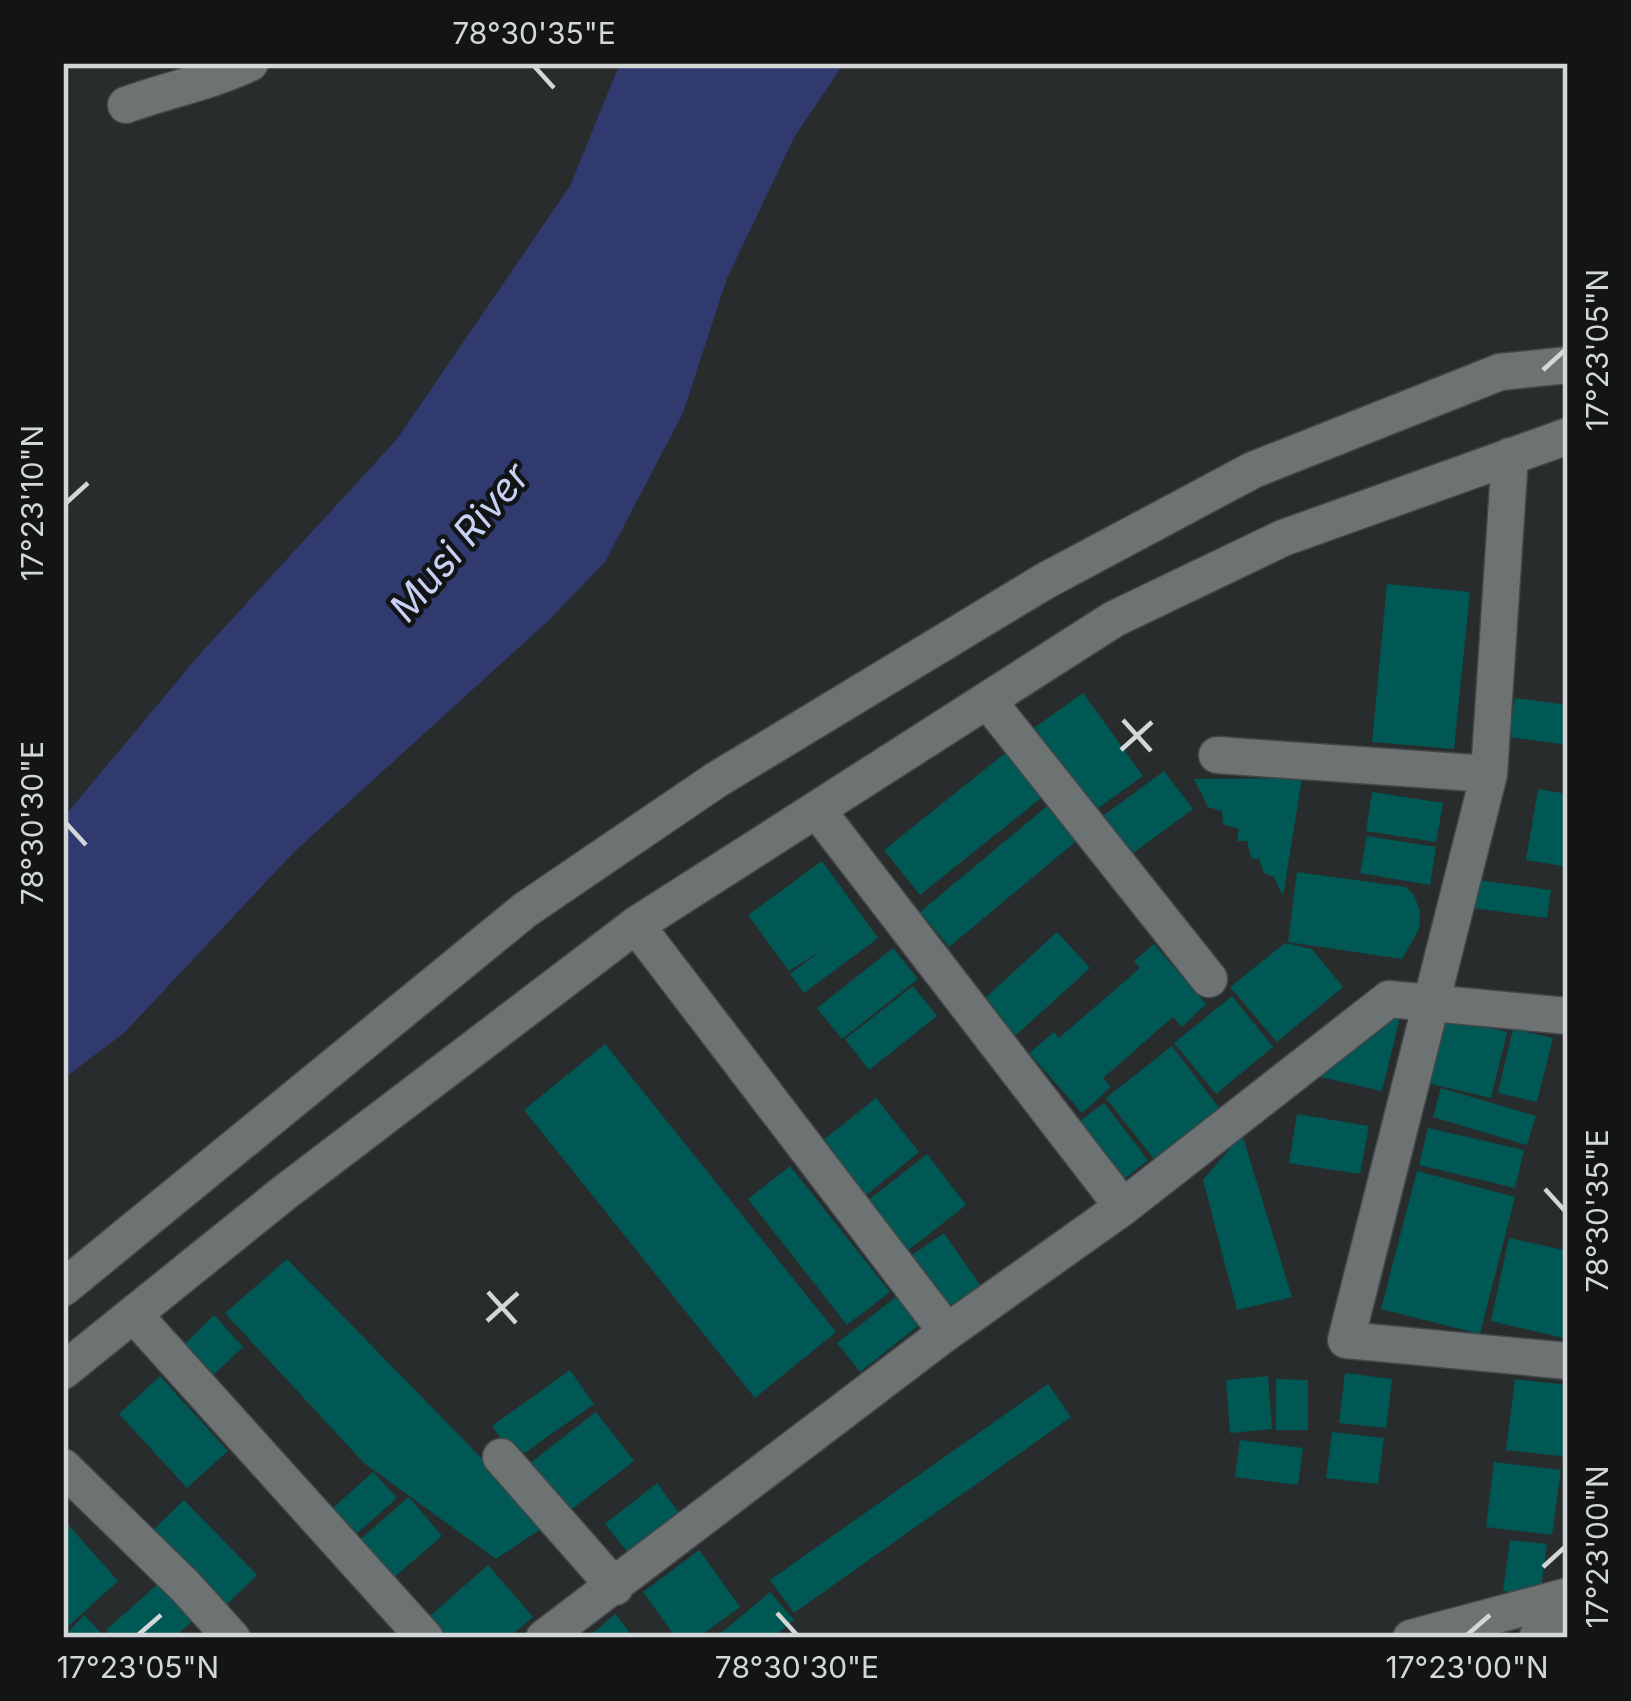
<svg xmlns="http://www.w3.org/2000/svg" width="1631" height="1701" viewBox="0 0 1631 1701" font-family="Inter,sans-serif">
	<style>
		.water { fill: #303a6f }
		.building { fill: #005854 }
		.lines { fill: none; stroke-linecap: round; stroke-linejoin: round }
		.minor-casing { stroke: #444748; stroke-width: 39 }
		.minor { stroke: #6d7273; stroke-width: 36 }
		.ticks { fill: none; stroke: #d4d7d8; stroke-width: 4.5 }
		.labels { text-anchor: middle; stroke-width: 9; stroke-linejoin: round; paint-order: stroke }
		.water-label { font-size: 39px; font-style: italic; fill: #c7d1f3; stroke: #121415 }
		.neatline { fill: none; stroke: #d4d7d8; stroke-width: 4.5 }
		.ticks-label { font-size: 30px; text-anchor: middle; fill: #d4d7d8 }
	</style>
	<rect width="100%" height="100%" fill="#282c2d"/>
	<path class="water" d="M620 63H844L795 136 727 278 683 413 605 562 548 621 294 852 124 1033 63 1079V818L200 654 397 439 570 186Z"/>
	<path class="building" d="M1387 584 1470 592 1454 749 1372 742Z
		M1083 693 1143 776 1094 811 1034 728Z
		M1515 698 1568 705V745L1509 737Z
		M1009 750 1045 795 920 895 884 850Z
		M1164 771 1193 809 1128 857 1099 819Z
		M1302 778 1283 896 1274 877 1264 873 1259 859 1251 858 1247 841H1237L1239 829 1223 824 1222 811 1208 807 1194 779Z
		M1538 789 1568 794V867L1526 860Z
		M1372 792 1443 803 1436 842 1366 831Z
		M1051 803 1080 838 949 947 920 912Z
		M1367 836 1436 847 1430 885 1360 873Z
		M822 861 878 938 804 993 790 974 823 949 789 971 748 915Z
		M1297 872 1406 887 1414 895 1420 911 1419 929 1402 959 1288 942Z
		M1477 880 1551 890 1547 918 1473 908Z
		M1057 932 1090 968 1015 1036 982 1001Z
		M1285 943 1312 949 1343 987 1277 1042 1230 987Z
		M1154 944 1206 1004 1182 1027 1173 1017 1103 1078 1111 1087 1082 1113 1029 1053 1054 1032 1059 1038 1140 968 1134 961Z
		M893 948 918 979 842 1039 817 1008Z
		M913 986 937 1016 869 1070 845 1039Z
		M1232 996 1273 1047 1216 1094 1174 1043Z
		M1401 1013 1382 1091 1316 1076Z
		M1443 1017 1507 1032 1491 1098 1427 1083Z
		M1513 1029 1553 1038 1537 1102 1498 1093Z
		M605 1044 836 1332 755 1398 524 1110Z
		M1172 1046 1220 1109 1154 1159 1106 1098Z
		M1441 1088 1536 1116 1527 1145 1433 1117Z
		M876 1098 919 1152 865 1196 822 1141Z
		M1104 1103 1148 1160 1117 1185 1072 1127Z
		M1297 1114 1369 1126 1360 1174 1289 1163Z
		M1428 1128 1524 1150 1515 1188 1419 1165Z
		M1242 1134 1292 1297 1237 1310 1203 1180Z
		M927 1154 966 1205 906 1252 866 1202Z
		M790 1166 890 1292 847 1325 748 1199Z
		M1417 1171 1515 1197 1480 1334 1381 1309Z
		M944 1233 980 1285 941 1312 905 1260Z
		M1509 1238 1568 1251V1339L1491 1321Z
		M287 1259 547 1525 496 1559 364 1463 225 1313Z
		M901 1293 924 1321 860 1372 837 1343Z
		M214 1315 243 1347 206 1382 175 1354Z
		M570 1370 594 1404 516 1459 492 1426Z
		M1345 1373 1392 1379 1386 1428 1339 1423Z
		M160 1376 228 1451 187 1488 119 1414Z
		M1268 1376 1272 1429 1230 1433 1226 1380Z
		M1276 1379 1308 1380V1430H1276Z
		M1515 1379 1568 1385V1457L1506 1450Z
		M1048 1384 1071 1417 794 1613 770 1580Z
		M596 1412 634 1461 563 1516 525 1467Z
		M1332 1432 1384 1438 1378 1484 1326 1478Z
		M1240 1440 1303 1448 1298 1485 1235 1477Z
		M1494 1462 1561 1470 1552 1535 1486 1527Z
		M373 1472 397 1498 347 1542 324 1516Z
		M657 1483 680 1514 629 1554 605 1524Z
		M409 1497 442 1536 390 1581 357 1542Z
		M184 1500 257 1575 219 1612 146 1537Z
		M63 1519 118 1581 63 1631Z
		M1510 1540 1547 1544 1540 1596 1503 1591Z
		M699 1550 740 1607 697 1638H676L643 1592Z
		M488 1565 533 1617 508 1638H437L423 1622Z
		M168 1575 202 1613 173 1638H113L106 1630Z
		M770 1592 794 1620 772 1638H715Z
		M615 1614 629 1631 621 1638H587Z
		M84 1615 106 1638H63Z"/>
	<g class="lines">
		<defs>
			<path id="minor" d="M126 105C167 90 210 82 250 63
				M1510 456 1489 774 1346 1340 1568 1361
				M988 701 1209 979
				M1217 755 1489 774
				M817 810 1123 1207
				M636 925 947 1332
				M63 1288 525 910 716 780 1045 581 1253 470 1500 372 1568 365
				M135 1316 425 1638
				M63 1371 284 1193 636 925 1114 619 1283 538 1568 436
				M501 1457 615 1587
				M63 1467 185 1586 232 1638
				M544 1638 947 1332 1123 1207 1389 999 1568 1016
				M1411 1638 1568 1596
				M1537 1638 1568 1631"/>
		</defs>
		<use href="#minor" class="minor-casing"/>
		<use href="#minor" class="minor"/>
	</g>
	<path class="ticks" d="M534 66 554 88M1543 370 1565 350M66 503 88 483M1123 720 1151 751M1121 750 1152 722M66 823 86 845M1545 1189 1565 1211M488 1292 516 1323M487 1321 518 1293M1543 1567 1565 1547M777 1613 797 1635M138 1635 161 1615M1467 1635 1490 1615"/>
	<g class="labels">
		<g class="water-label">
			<text transform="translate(459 542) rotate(-50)" y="14">Musi River</text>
		</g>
	</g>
	<rect width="1631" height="1701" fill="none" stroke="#121415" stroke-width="132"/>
	<rect x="66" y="66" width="1499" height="1569" class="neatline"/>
	<g class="ticks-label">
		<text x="534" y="44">78°30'35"E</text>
		<text transform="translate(1598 350) rotate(-90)" y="10">17°23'05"N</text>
		<text transform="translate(33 503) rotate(-90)" y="10">17°23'10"N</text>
		<text transform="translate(33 823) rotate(-90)" y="10">78°30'30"E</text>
		<text transform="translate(1598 1211) rotate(-90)" y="10">78°30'35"E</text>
		<text transform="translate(1598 1547) rotate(-90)" y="10">17°23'00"N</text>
		<text x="138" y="1678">17°23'05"N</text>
		<text x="797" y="1678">78°30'30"E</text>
		<text x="1467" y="1678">17°23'00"N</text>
	</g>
</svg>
